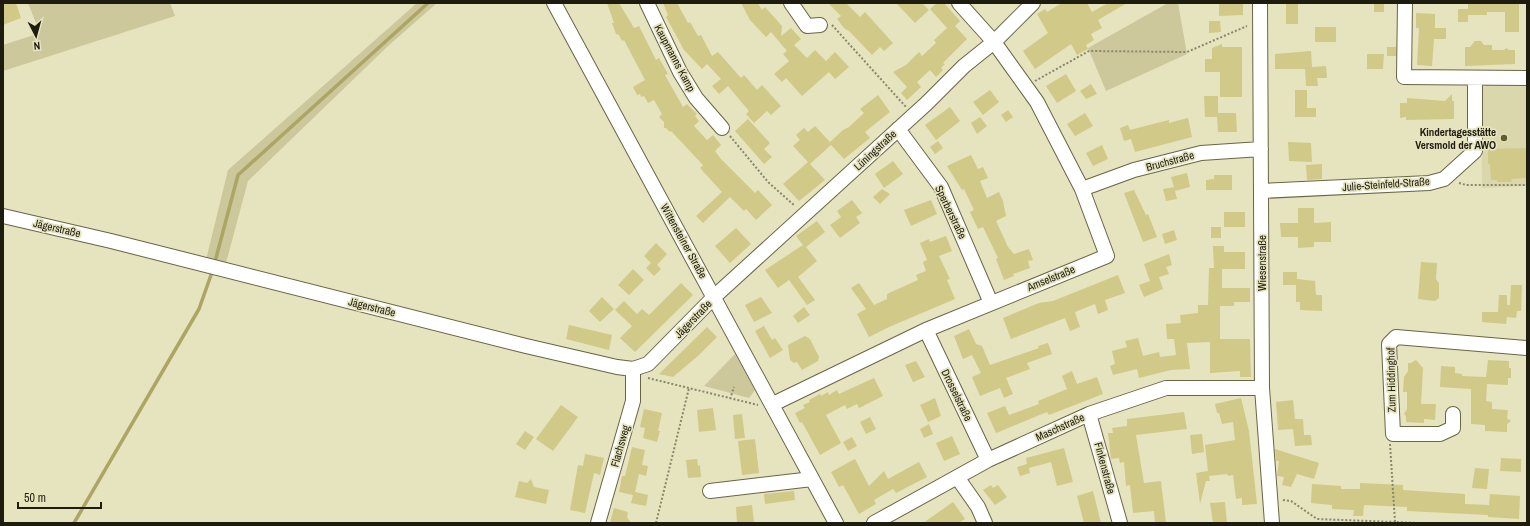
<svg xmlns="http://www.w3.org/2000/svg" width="1530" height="526" viewBox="0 0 1530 526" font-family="'Archivo Narrow',sans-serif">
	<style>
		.built { fill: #dbd7ad }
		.green { fill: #ccc89b }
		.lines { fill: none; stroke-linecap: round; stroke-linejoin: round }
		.stream { stroke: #aca564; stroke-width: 3.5 }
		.building { fill: #d1c988 }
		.minor-casing { stroke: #686545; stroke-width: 16 }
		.path { stroke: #88866c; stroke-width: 2; stroke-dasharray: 2 2; stroke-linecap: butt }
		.minor { stroke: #fff; stroke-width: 14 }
		.poi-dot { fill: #635d2a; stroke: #e6e3bf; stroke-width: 1.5 }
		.labels { text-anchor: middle; stroke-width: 3.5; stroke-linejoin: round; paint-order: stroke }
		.street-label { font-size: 11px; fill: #1e1c0f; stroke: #e6e3bf }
		.poi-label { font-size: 11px; font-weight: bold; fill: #1e1c0f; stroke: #e6e3bf; text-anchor: end }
	</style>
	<rect width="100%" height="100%" fill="#e6e3bf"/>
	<path class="built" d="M1489 82 1527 83V186L1482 188 1481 90Z"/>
	<path class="green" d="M28 3H170L175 16 3 71V45L40 33Z
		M417 3H437L388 46 248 181 226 263 206 260 228 170Z
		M1168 3H1178L1187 54 1106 91 1088 48Z
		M735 354 755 390 749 398 704 386Z"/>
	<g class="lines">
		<path class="stream" d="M216 258 238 175 428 3
			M74 523 199 309 211 275"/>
	</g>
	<path class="building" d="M3 3H16L21 18 3 25Z
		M607 3H619L634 28 639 26 656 60 659 58 668 74 665 75 683 107 687 104 697 114 695 116 699 121 694 126 707 140 713 135 721 145 715 151 721 159 755 193 758 190 772 205 756 220 746 209 744 211 730 197 703 223 696 216 722 192 700 168 703 165 671 131 670 132 666 128H664V122L659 117 662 114 654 100 648 103 644 96 641 97 640 94 637 95 633 87 645 80 624 40 622 41 619 35 616 34 612 23H614Z
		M663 3H677L688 23 690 22 698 36 701 35 712 56 718 52 741 78 744 75 757 90 762 85 781 106 771 115 767 111 754 123 746 114 749 111 728 86 719 94 712 86 721 79 707 64 702 69 684 50 666 17 668 15Z
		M741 3H758L762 10 765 7 782 26 781 36 791 28 801 39 794 45 807 58 815 50 826 61 835 52 849 67 835 79 829 72 802 96 786 78 782 82 774 74 789 61 783 54 787 51 771 32 766 37 750 20Z
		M828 3H846L860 17 865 12 893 43 884 51 880 47 872 55 850 32 844 28 837 19 841 16Z
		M896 3H922L929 10 915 23Z
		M937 3H944L960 21 955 26 967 39 943 63 945 64 941 68 943 70 936 77 930 70 917 82 921 87 907 100 901 93 907 87 893 72 906 65 919 52 922 56 936 43 934 40 947 28 930 9Z
		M1062 3H1087L1092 12 1108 3H1127L1098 20 1102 28 1091 34 1094 40 1086 45 1088 49 1077 55 1071 44 1035 69 1023 51 1048 33 1037 14 1045 9 1047 12Z
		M1219 3H1243V15L1219 16Z
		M1286 3H1298V24H1286Z
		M1374 3H1384V12H1374Z
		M1468 3H1519V32H1505V12H1487V15H1468V22H1458V9H1468Z
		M1416 13 1435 14V28H1446V39H1434L1432 66 1417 65 1419 28H1416Z
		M1209 21H1220L1221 32 1209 33Z
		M1315 27H1336V42H1315Z
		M1475 41H1481L1484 45H1492V50H1504L1506 48 1509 50H1515V64L1465 66V47H1470Z
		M1222 44V47H1242V97H1220V72H1205V59H1212V48Z
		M1387 47H1396V56H1387Z
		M1311 51 1312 67 1326 66 1327 78H1317L1318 86H1306L1305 69H1275V54Z
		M1367 54H1384L1383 69H1367Z
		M1066 74 1076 91 1057 103 1046 86Z
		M1091 84 1097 94 1086 99 1080 91Z
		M990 90 999 102 983 115 973 102Z
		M1295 90H1307V108H1316V117H1295Z
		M1452 94V101H1454V119L1406 120V117L1400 118V103H1407V98L1445 101Z
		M878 95 890 112 865 132 870 138 844 159 831 145 810 164 825 180 799 201 783 184 808 162 793 146 800 140 796 135 804 128 808 132 815 126 830 142 843 130 849 127 864 113 860 109Z
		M1204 96H1218V113H1236L1237 132H1218L1217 117H1205Z
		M950 107 960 121 936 140 925 125Z
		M1008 110 1013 117 1006 122 1001 115Z
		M1085 113 1093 126 1075 136 1067 124Z
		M980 117 987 126 977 134 971 123Z
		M1188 118 1192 137 1135 152 1131 139 1124 141 1120 128 1128 125 1130 130 1153 124 1169 120V123Z
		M748 119 770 143 764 149 772 157 764 164 735 131Z
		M938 141 943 148 935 154 930 147Z
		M1288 142 1311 143 1312 162 1289 161Z
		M1102 145 1108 159 1093 166 1086 153Z
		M1527 148V178L1511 179 1512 182H1497V180H1491L1490 164H1488V149Z
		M971 155 978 169 983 167 988 178 980 181 987 198 999 192 1003 201 1006 216 996 221 1008 247 1014 254 1029 249 1033 260 1028 261 1030 268 1013 274 1014 276 1004 280 996 259 998 258 983 227 978 229 970 212 974 210 964 189 962 190 947 166Z
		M893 161 903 174 884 188 875 174Z
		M1322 164V179L1307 180 1306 165Z
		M1187 173 1190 187 1175 191 1171 177Z
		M1214 175H1232V190H1206V180L1214 179Z
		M1174 187 1177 199 1166 201 1163 189Z
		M882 189 890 194 880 204 873 197Z
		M1134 190 1146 215 1148 214 1157 237 1143 242 1124 193Z
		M852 200 862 213 856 217 860 223 840 238 830 225 841 217 837 211Z
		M931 200 937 214 911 226 904 210Z
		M1298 208H1314V223L1331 222V242H1314V247L1298 248V237H1281L1280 223H1298Z
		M1224 212H1245V227H1224Z
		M817 221 825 232 806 247 817 261 798 277 815 300 807 305 789 280 778 288 765 270 803 245 796 236Z
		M1211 227H1221V238H1211Z
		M736 228 751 244 730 263 715 246Z
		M1174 230 1177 240 1165 244 1162 234Z
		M946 236 952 251 939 256 950 279 947 280 955 299 889 327 869 337 857 314 866 309 851 288 859 283 874 305 887 299V294L918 280 916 275 926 271 923 262 927 260 920 243 929 239 930 242Z
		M656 243 667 254 657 265 661 269 654 276 646 268 651 263 644 256Z
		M1213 246H1224V252H1245V269H1222V288H1250V302H1234V306H1220V339H1250L1251 377H1240V371L1210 373V342L1187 343 1190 369 1171 370 1139 378 1137 369 1113 375 1110 366 1115 364 1112 351 1127 347 1125 341 1138 338 1143 356 1159 352 1160 357 1176 355 1174 339H1167L1166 324 1181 323 1180 315 1198 313V305H1208L1209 268H1214Z
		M1169 254 1172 265 1166 267 1169 274 1159 277 1163 289 1144 297 1139 285 1150 281 1144 264Z
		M1421 262 1437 263 1436 279 1439 283V298L1435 301 1418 299Z
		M633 269 644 280 629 295 618 285Z
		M1283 272H1297V279L1315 281 1316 295H1322V311L1300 310V302H1296V285H1283Z
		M1118 275 1125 293 1105 300 1108 310 1098 314 1095 304 1075 312 1080 327 1070 331 1065 318 1011 339 1003 318 1039 303 1053 301Z
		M681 283 693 295 635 352 620 338 632 326 615 310 624 301 637 314 642 309 649 315Z
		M1511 285H1522L1521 311H1517L1516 318 1507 317 1506 324 1482 322V312H1498L1499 295H1507V305H1510Z
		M602 297 614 309 600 322 589 311Z
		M761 297 772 313 754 322 745 305Z
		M804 307 810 315 798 323 793 316Z
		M569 325 612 335 609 350 566 339Z
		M764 326 772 340 775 338 783 350 770 358 755 331Z
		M707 327 717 337 699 355 673 377 659 374Z
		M969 329 976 344 982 346 990 365 1039 348 1038 346 1048 343 1052 354 1027 363 1030 369 1006 378 1013 394 1004 398 1000 388 980 396 972 377 981 373 972 355 963 359 954 336Z
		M805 336 810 339 819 357 818 361 802 370 797 362 794 363 790 360 788 345Z
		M1416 360 1423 368 1421 404H1436L1435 420 1424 419V423L1406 422V416L1404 414 1407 409V392H1403L1404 377 1408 371V363H1411Z
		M1488 360 1509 361V368H1511V378H1508V385L1487 384 1486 401 1492 402V409L1508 410 1507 418 1511 421 1507 424V432L1485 431V425L1471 424V389L1440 387 1441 366 1455 367V373L1462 374V376L1486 377Z
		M916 361 925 377 913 382 905 365Z
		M1072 371 1077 384 1097 377 1103 394 1049 415 1047 412 996 433 987 413 1005 406 1009 415 1039 404 1038 401 1067 389 1062 376Z
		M874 378 883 396 859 408 857 404 847 409 845 405 826 415 841 443 820 455 802 422 800 423 795 413 805 408 803 405 810 402 809 400 820 394 821 396 828 392 829 395 837 390 839 394Z
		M935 398 941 416 928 422 920 405Z
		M1241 398 1249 431 1257 504 1242 505V498L1236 499 1233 475 1228 476 1227 474 1209 476 1210 481H1206L1200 504 1196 473 1208 471 1205 445 1235 440 1233 422 1222 424 1219 413H1217L1215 404Z
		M1293 400 1295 419H1303L1304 435H1311L1312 445 1295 446 1293 429 1278 430 1276 402Z
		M561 405 578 417 553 451 536 439Z
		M713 408 716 430 699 432 697 410Z
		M644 409 662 413 658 431H660L657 442 643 438 645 428 640 427Z
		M1184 412 1187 429 1136 435 1144 483 1161 481 1166 523H1155L1154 511 1133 513 1130 485 1126 486 1124 462 1120 463 1119 458 1111 459 1108 433H1113L1112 428 1127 426V419Z
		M742 414 745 438 735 439 733 415Z
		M870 417 876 429 866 434 860 422Z
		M929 424 933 434 924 438 920 429Z
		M525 431 534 437 525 450 516 444Z
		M1202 434 1204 452 1192 454 1190 435Z
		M952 436 960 454 944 461 936 443Z
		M852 437 857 446 848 451 843 442Z
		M755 439 759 473 742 475 738 441Z
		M632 447 645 450 642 465 648 466 646 476 639 474 635 492 648 495 646 506 631 503 633 495 619 492 622 476H625Z
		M1064 448 1073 482 1057 486 1051 462 1029 468 1030 473 1020 476 1017 467 1027 464 1026 458Z
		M1275 449 1319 463 1314 479 1297 474 1291 487 1282 485 1284 477 1277 476 1279 461H1276Z
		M585 454 604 458 600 475 594 473 585 513 570 510 578 465 583 466Z
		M1501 458 1521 459V472L1500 471Z
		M697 459 698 466 700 465 701 477 688 478 686 460Z
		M855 459 869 486 884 471 888 479 919 462 927 477 896 493 893 489 874 500 876 504 859 514 843 485 839 487 831 472Z
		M1475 468 1489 469 1487 489 1472 488Z
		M531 479 534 487 549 490 546 504 515 497 519 481 527 483Z
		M1360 483 1403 485V490L1465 494V504L1489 505 1490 494 1520 496 1519 519 1488 517V515L1407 511V507L1364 505 1363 516H1353L1354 510 1332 509V505L1311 503 1312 484 1341 486V489H1360Z
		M991 485 993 488 998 485 1007 497 995 505 983 490Z
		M794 491 795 500 765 504 764 494Z
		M1093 491 1101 523H1084L1077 496Z
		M953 502 965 519 958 523H923Z
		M1225 502 1227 523H1213L1210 503Z
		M752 505 754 522 737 523 736 507Z
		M614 508 628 512 627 517 631 523H610Z"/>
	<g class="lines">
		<defs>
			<path id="minor" d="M554 3 836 523
				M647 3 680 72 696 98 722 128
				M791 3 807 26 820 25
				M1260 3 1262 388 1272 523
				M1405 3 1404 77 1527 78
				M898 129 941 187 991 303
				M1082 189 1134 170 1201 153 1261 149
				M1262 191 1429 183 1444 179 1475 151V78
				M3 216 111 241 526 346 617 367 633 369 648 364 715 296 927 103 964 66 994 42 1033 3
				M926 330 988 460
				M773 404 926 330 1107 256 1082 189 1037 102 994 42 959 3
				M1089 414 1120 523
				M1453 414V428L1440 434H1393L1389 344 1396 337 1527 348
				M957 477 978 507 985 523
				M710 491 812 479
				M598 523 633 401V369
				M874 523 988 460 1089 414 1166 388H1262"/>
		</defs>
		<use href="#minor" class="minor-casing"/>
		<path class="path" d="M832 25 906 107
			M1035 81 1089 51 1187 52 1247 26
			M730 136 768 182 795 206
			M1459 183 1466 185H1527
			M648 378 758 405
			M730 399 734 387
			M1390 444 1395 522 1418 523
			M1283 500 1291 501 1317 519 1395 522
			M656 523 689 388"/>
		<use href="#minor" class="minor"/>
	</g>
	<circle class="poi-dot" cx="1504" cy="138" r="4"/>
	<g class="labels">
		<g class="street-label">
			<text transform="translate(675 58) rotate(62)" y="4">Kaupmanns Kamp</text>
			<text transform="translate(875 150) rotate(-43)" y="4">Lüningstraße</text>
			<text transform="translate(1170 161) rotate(-15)" y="4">Bruchstraße</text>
			<text transform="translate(1386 184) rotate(-4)" y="4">Julie-Steinfeld-Straße</text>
			<text transform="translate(951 212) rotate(64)" y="4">Sperberstraße</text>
			<text transform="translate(57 228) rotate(13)" y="4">Jägerstraße</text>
			<text transform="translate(684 241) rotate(61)" y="4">Wittensteiner Straße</text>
			<text transform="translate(1262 263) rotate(-90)" y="4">Wiesenstraße</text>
			<text transform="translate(1051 278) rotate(-22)" y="4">Amselstraße</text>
			<text transform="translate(372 307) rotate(14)" y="4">Jägerstraße</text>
			<text transform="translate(693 319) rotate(-46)" y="4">Jägerstraße</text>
			<text transform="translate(1391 380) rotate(-91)" y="4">Zum Hiddinghof</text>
			<text transform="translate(957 395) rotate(64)" y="4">Drosselstraße</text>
			<text transform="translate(1060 427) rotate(-24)" y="4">Maschstraße</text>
			<text transform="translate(620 446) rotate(-74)" y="4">Flachsweg</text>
			<text transform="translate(1105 468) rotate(75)" y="4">Finkenstraße</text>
		</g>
		<g class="poi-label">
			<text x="1496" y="136">Kindertagesstätte<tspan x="1496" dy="13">Versmold der AWO</tspan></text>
		</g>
	</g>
	<rect width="1530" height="526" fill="none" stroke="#1e1c0f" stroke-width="8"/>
	<g transform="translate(36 36) rotate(174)" stroke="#e6e3bf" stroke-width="3" paint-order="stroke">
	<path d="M0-3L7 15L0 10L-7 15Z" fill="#1e1c0f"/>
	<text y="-6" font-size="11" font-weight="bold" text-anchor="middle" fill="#1e1c0f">N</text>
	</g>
	<path d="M18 502v6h83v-6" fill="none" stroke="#1e1c0f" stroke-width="2"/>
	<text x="24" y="502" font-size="12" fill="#1e1c0f" stroke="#e6e3bf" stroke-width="3" paint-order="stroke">50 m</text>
</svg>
